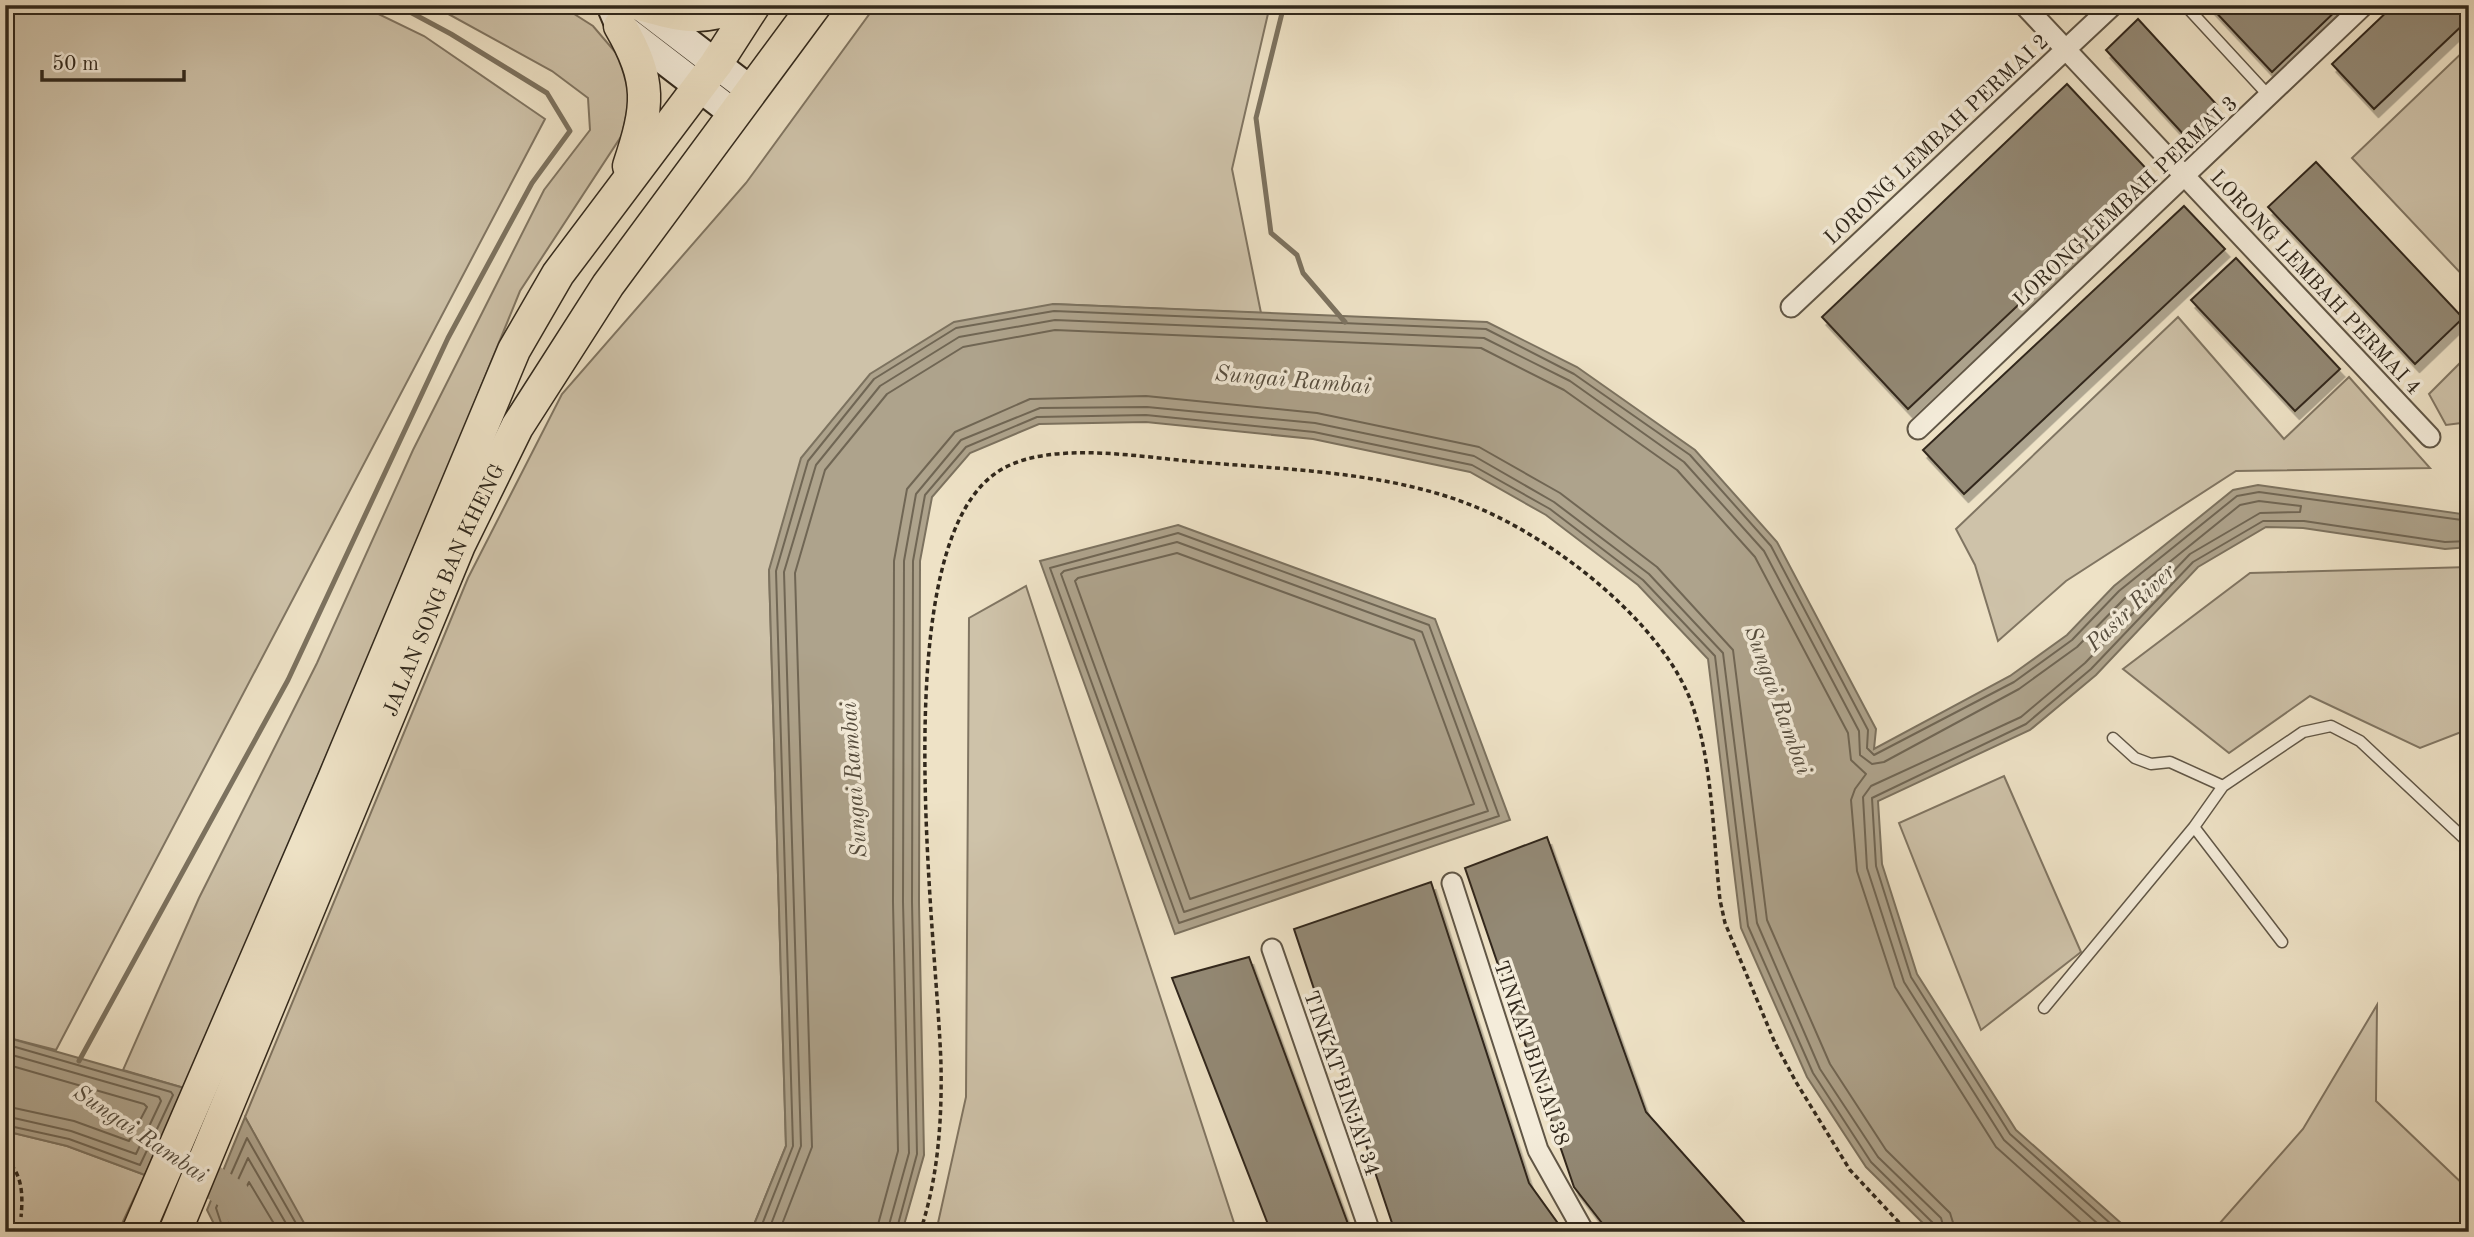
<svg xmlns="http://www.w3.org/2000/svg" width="2474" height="1237" viewBox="0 0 2474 1237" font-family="'Old Standard TT',serif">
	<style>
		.green { fill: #cec2a9; stroke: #807562; stroke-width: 2 }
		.water { fill: #aea38c; stroke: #7c725f; stroke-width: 2 }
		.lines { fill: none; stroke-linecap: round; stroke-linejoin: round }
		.shore { stroke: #706654; stroke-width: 2 }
		.stream { stroke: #7c725f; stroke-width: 5 }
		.river { stroke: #aea38c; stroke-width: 33 }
		.building { fill: #938974; stroke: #31281c; stroke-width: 2; filter: url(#shadow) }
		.lane-casing { stroke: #605646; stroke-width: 13 }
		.street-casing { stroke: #605646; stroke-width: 23 }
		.secondary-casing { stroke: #31281c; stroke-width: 32 }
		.primary-casing { stroke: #31281c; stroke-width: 35 }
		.path { stroke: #31281c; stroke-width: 3.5; stroke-dasharray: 5 3.5; stroke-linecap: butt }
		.lane { stroke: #f4ecda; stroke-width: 10 }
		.street { stroke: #f4ecda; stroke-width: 19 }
		.secondary { stroke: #f4ecda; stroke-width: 28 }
		.primary { stroke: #eee2c6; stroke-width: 32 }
		.labels { text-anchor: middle; stroke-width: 7; stroke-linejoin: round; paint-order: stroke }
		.street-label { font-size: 21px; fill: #31281c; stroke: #f4ecda }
		.water-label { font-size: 23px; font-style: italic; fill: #564d3e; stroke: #f4ecda }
	</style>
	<defs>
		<filter id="shadow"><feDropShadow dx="4.5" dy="8" stdDeviation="0" flood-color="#0004"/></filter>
	</defs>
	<rect width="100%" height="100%" fill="#eee2c6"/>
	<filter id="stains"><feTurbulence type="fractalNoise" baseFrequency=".00286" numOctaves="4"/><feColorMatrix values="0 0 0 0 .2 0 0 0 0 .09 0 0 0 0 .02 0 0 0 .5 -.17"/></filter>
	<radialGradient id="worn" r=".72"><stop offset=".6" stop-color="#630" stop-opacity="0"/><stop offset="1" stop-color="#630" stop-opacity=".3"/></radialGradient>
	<path class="green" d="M5 5H360L424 36 545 119 56 1050 5 1037Z
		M432 5H560L593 26 628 67 631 93 622 135 520 291 411 558 184 1088 123 1070 199 898 317 663 413 450 544 190 590 130 588 98 552 71Z
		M876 5H1270L1232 169 1261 313 1053 304 769 570 786 1146 751 1232H307L245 1117 468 578 562 394 746 183Z
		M2469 46V282L2352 158Z
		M2178 317 2284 439 2349 377 2430 468 2236 471 2066 581 1998 641 1975 565 1956 529Z
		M2469 354V422L2446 425 2429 394Z
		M2469 567V729L2420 748 2310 696 2229 753 2123 669 2250 573Z
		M1026 586 1237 1232H936L966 1097 969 618Z
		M2004 776 2081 952 1981 1030 1899 823Z
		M2377 1005 2376 1101 2469 1190V1232H2212L2303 1129Z
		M5 1131 67 1146 145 1175 118 1232H5Z"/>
	<path class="water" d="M1053 304 1487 322 1577 367 1695 450 1777 542 1876 729 1874 749 2010 676 2067 635 2114 586 2233 490 2258 485 2469 515V547L2445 549 2303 528 2266 527 2198 567 2096 675 2030 730 1878 801 1882 864 1917 974 2016 1130 2131 1232H1932L1866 1167 1807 1077 1741 928 1708 659 1638 585 1546 515 1470 472 1313 439 1146 422 1039 424 970 453 932 497 920 561 919 902 924 1155 902 1232H751L786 1146 769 570 801 458 870 374 954 322Z
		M1178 525 1435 619 1510 820 1175 934 1040 561Z
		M5 1037 184 1088 145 1175 67 1146 5 1131Z
		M245 1117 309 1232H218L207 1210Z"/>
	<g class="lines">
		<path class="shore" d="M1178 533 1429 625 1499 816 1179 923 1050 568Z
			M1177 542 1422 632 1488 811 1184 912 1061 574 1064 571Z
			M1177 553 1414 640 1474 804 1190 899 1075 581 1078 578Z
			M5 1044 171 1092 173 1095 140 1165 69 1139 5 1125
			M5 1053 159 1097 161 1101 136 1154 71 1131 5 1116
			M5 1064 144 1104 147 1107 129 1141 74 1121 5 1106
			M224 1232 216 1208 247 1138 301 1232
			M233 1232 225 1208 248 1158 291 1232
			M243 1232 236 1209 249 1182 279 1232
			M759 1232 793 1146 776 571 808 461 874 379 956 328 1054 311 1486 329 1574 374 1690 455 1771 546 1868 730 1867 748 1874 755 2014 682 2072 640 2119 591 2237 496 2259 492 2469 521
			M768 1232 801 1146 784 572 816 465 880 386 959 337 1055 320 1484 338 1570 381 1684 462 1764 551 1859 731 1860 755 1872 764 1884 762 2019 689 2077 647 2125 598 2240 505 2259 501 2301 506 2300 512 2260 513 2190 554 2085 663 2021 717 1871 786 1863 797 1867 868 1904 982 2004 1140 2107 1232
			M779 1232 812 1147 795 573 825 470 887 394 963 347 1055 330 1481 348 1564 390 1677 470 1755 557 1848 733 1851 760 1866 774 1855 789 1851 800 1857 871 1895 987 1996 1147 2091 1232
			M876 1232 898 1151 893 902 894 561 907 489 955 432 1030 399 1146 396 1317 413 1479 447 1560 493 1657 567 1733 650 1767 920 1830 1064 1886 1150 1950 1213 1956 1232
			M887 1232 909 1153 903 902 904 561 916 494 961 440 1040 408 1147 407 1315 423 1474 456 1554 502 1649 574 1723 653 1757 923 1820 1069 1878 1157 1941 1218 1945 1232
			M896 1232 917 1154 912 902 913 561 925 495 966 447 1037 417 1146 415 1314 432 1472 465 1550 509 1643 580 1715 656 1748 926 1813 1073 1871 1162 1934 1224 1936 1232
			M2120 1232 2010 1134 1911 977 1876 866 1872 798 2026 724 2091 669 2193 562 2263 521H2304L2445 542 2469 541"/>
		<path class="stream" d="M1284 5 1256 118 1271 233 1297 255 1303 273 1345 322
			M79 1061 288 680 448 338 532 183 570 131 547 93 451 34 397 5"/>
		<path class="river" d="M174 1156 234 1196 252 1232"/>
	</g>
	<path class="building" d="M2209 5H2342L2272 72Z
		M2394 5H2469V19L2374 109 2332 64Z
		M2138 19 2217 105 2185 136 2106 50Z
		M2067 84 2154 177 1908 409 1822 317Z
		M2316 162 2463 318 2415 364 2268 207Z
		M2184 206 2225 249 1964 494 1923 450Z
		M2236 258 2340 369 2295 411 2191 300Z
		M1547 837 1646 1112 1753 1232H1609L1574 1187 1465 868Z
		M1431 882 1529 1183 1562 1229 1559 1232H1395L1294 929Z
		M1249 957 1351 1232H1271L1172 978Z"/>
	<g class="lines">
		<defs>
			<path id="lane" d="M2185 5 2269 96
				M2113 738 2135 758 2151 764 2170 762 2223 786
				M2194 827 2282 942
				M2044 1008 2194 827 2223 786 2303 732 2331 726 2360 741 2469 843"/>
			<path id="street" d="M2024 5 2430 437
				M1791 307 2113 5
				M1918 429 2364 5
				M1452 883 1538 1150 1584 1232
				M1272 949 1370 1232"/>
			<path id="secondary" d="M611 5 620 26 733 113
				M639 5 750 90"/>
			<g id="primary">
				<path d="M643 5C683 16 701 21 740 5"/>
				<path d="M620 26C652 81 649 106 629 166"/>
				<path d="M138 1232 334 779 514 350 558 274 716 64 754 5"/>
				<path id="s1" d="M175 1232 459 545 517 427 608 285 815 5"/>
			</g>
		</defs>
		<use href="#lane" class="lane-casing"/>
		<use href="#street" class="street-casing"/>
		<use href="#secondary" class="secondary-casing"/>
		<use href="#primary" class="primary-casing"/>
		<path class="path" d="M5 1159C23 1173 23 1196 21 1217
			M920 1232C938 1179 942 1121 941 1066 938 942 880 534 1004 468 1052 442 1135 456 1188 461 1283 470 1386 470 1476 507 1554 539 1665 624 1693 707 1713 767 1713 837 1720 900L1725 923 1775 1043 1796 1082 1850 1170 1908 1232"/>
		<use href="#lane" class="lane"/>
		<use href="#street" class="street"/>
		<use href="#secondary" class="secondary"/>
		<use href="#primary" class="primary"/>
	</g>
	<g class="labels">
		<g class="street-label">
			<text transform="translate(1936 139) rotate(-43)" y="7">LORONG LEMBAH PERMAI 2</text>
			<text transform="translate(2125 201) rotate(-43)" y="7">LORONG LEMBAH PERMAI 3</text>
			<text transform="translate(2316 282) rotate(47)" y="7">LORONG LEMBAH PERMAI 4</text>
			<text dy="7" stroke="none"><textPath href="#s1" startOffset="696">JALAN SONG BAN KHENG</textPath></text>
			<text transform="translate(1532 1053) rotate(71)" y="7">TINKAT BINJAI 38</text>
			<text transform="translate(1342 1083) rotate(71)" y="7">TINKAT BINJAI 34</text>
		</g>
		<g class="water-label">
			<text transform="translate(1293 379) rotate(5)" y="8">Sungai Rambai</text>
			<text transform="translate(2130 607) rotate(-44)" y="8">Pasir River</text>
			<text transform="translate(1779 700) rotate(70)" y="8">Sungai Rambai</text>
			<text transform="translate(853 780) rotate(-94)" y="8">Sungai Rambai</text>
			<text transform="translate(141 1133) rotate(34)" y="8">Sungai Rambai</text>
		</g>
	</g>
	<rect width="2474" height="1237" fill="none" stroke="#eee2c6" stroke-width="28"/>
	<rect x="7" y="7" width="2460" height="1223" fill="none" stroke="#31281c" stroke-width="3.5"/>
	<rect x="14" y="14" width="2446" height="1209" fill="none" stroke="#31281c" stroke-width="2"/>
	<path d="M42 70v10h142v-10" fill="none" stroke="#31281c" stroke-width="3.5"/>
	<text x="52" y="70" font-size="21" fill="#31281c" stroke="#f4ecda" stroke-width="5" paint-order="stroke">50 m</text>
	<rect width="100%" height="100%" filter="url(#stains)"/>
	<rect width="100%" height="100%" fill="url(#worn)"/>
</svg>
